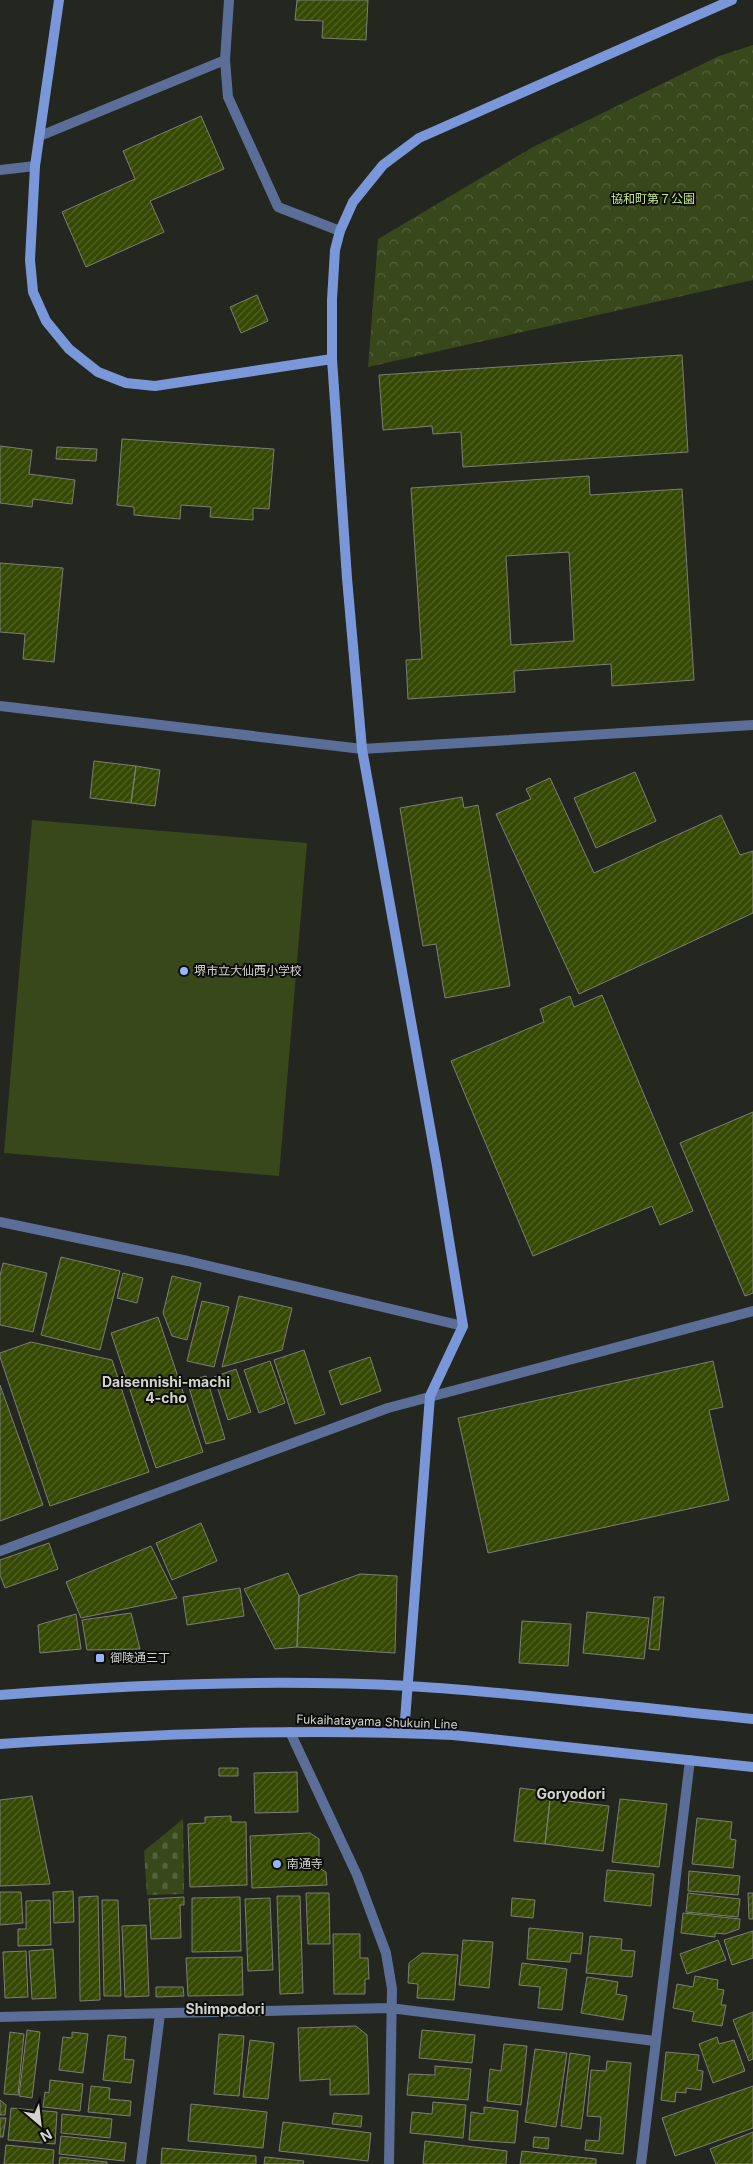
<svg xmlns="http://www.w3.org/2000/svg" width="753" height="2164" viewBox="0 0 753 2164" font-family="Inter,'Noto Sans JP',sans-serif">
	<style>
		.cemetery { fill: url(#cemetery-stones) }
		.park { fill: url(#park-crowns) }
		.pitch { fill: #39481b }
		.building { fill: url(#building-hatch); stroke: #7b7e76; fill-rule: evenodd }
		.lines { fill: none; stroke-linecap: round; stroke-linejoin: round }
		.lane { stroke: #5b6e97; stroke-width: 10 }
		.street { stroke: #5b6e97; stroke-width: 10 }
		.secondary { stroke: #7997d9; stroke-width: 10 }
		.poi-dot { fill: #96b6fd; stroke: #0d0e0c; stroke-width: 2 }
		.labels { text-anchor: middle; stroke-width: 4; stroke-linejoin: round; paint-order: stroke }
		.park-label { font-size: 12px; fill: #c4e68b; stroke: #0d0e0c }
		.poi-label { font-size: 12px; fill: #d2d3cf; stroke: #0d0e0c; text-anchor: start }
		.street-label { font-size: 12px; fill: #d2d3cf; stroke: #0d0e0c }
		.neighbourhood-label { font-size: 14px; font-weight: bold; fill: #d1d5cd; stroke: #0d0e0c }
	</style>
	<defs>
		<pattern id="cemetery-stones" width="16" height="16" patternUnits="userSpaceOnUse" patternTransform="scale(1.25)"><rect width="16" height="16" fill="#39481b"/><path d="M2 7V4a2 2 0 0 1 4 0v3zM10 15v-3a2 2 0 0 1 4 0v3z" fill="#55623b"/></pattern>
		<pattern id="park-crowns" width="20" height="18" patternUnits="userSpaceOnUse" patternTransform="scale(1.25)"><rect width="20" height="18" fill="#39481b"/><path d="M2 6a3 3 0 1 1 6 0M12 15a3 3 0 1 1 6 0" fill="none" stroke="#55623b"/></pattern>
		<pattern id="building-hatch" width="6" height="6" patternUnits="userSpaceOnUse" patternTransform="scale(1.25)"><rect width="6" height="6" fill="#364903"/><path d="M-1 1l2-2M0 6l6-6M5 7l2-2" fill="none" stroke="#526227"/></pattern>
	</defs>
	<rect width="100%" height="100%" fill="#242620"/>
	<path class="cemetery" d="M183 1819 184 1894 147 1895 144 1851Z"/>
	<path class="park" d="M753 45V280L368 367 378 239 533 147 719 56Z"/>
	<path class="pitch" d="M32 820 307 843 279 1176 4 1153Z"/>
	<path class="building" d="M297 0H368L366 40 322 38 323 21 295 20Z
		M201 116 224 169 150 201 164 232 86 267 62 212 135 179 123 151Z
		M257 295 268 321 241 333 230 307Z
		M682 355 688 452 463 467 461 432 433 434 432 426 383 430 379 375Z
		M122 439 274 449 269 509 253 508V520L210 517 211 507 181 505 180 519 134 515V507L117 505Z
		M0 446 32 450 29 474 75 480 72 504 33 499 32 507 0 503Z
		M57 447 97 449 96 461 56 459Z
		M589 476 590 495 682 489 694 680 612 686 611 664 514 671 515 692 408 699 406 660 422 659 411 488ZM569 552 574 641 511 645 506 556Z
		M0 563 63 568 54 662 23 659 25 634 0 632Z
		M94 761 136 766 131 803 90 798Z
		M136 766 160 770 155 806 131 803Z
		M635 772 656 821 596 848 574 798Z
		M550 778 594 873 721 815 740 855 753 851V913L579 994 496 814 531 799 526 789Z
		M462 797 464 808 478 805 510 986 445 998 436 944 423 946 400 808Z
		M602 995 693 1211 660 1225 652 1206 533 1256 451 1061 544 1022 540 1009 570 996 574 1007Z
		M753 1112V1293L745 1296 680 1143Z
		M61 1257 120 1271 100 1350 41 1335Z
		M3 1263 47 1273 33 1332 0 1325V1276Z
		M123 1273 143 1278 137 1303 117 1298Z
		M172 1276 201 1283 187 1340 172 1336 163 1313Z
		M239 1296 292 1308 282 1350 222 1367Z
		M202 1301 229 1307 214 1367 187 1361Z
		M158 1317 203 1452 156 1468 111 1333Z
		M31 1342 112 1360 149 1472 50 1506 0 1357V1353Z
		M304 1350 325 1414 295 1424 274 1360Z
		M370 1357 381 1391 341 1405 329 1371Z
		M270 1361 285 1403 259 1413 244 1370Z
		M713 1361 723 1407 709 1410 729 1500 488 1553 458 1418Z
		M236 1369 251 1412 228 1420 214 1377Z
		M206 1376 225 1439 206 1444 187 1381Z
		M0 1385 43 1505 0 1521Z
		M201 1523 217 1561 172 1580 156 1543Z
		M49 1543 58 1569 5 1588 0 1575V1560Z
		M151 1546 177 1598 81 1618 66 1582Z
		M288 1573 299 1596 297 1647 275 1649 244 1589Z
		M360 1574 397 1576 395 1653 297 1647 299 1596Z
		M240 1588 244 1616 187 1625 183 1597Z
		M654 1597H664L659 1650 649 1649Z
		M587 1612 649 1618 644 1659 583 1653Z
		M131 1613 140 1649 87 1650 82 1620Z
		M76 1614 81 1649 40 1653 38 1625Z
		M522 1621 571 1624 568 1666 519 1663Z
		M219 1768H238V1776H219Z
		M297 1772 298 1812 255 1813 254 1773Z
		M520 1788 551 1792 545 1844 514 1841Z
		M32 1796 50 1884 0 1886V1800Z
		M550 1799 609 1806 603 1851 545 1844Z
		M620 1799 667 1804 659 1867 612 1862Z
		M231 1816V1822H246L247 1885 190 1887 188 1824 205 1823V1817Z
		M697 1818 732 1822 730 1839 736 1840 733 1868 692 1864Z
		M310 1833 319 1839V1868L326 1872 327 1885 252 1888 250 1836Z
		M607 1870 654 1874 651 1906 604 1901Z
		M689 1871 740 1876 738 1895 688 1891Z
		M73 1891 74 1922 54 1923 53 1892Z
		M0 1892H21L23 1923 0 1925Z
		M306 1893H329L330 1944H308Z
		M688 1893 740 1899 738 1917 686 1912Z
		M748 1893H753V1919H749Z
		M98 1896 100 2000 80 2001 79 1897Z
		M277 1896H300L303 1993 280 1994Z
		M184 1897V1905H180L181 1938 151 1939 149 1899Z
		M240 1897 241 1951 192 1952V1898Z
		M270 1898 273 1970 248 1971 245 1899Z
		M512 1898 535 1900 533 1918 511 1916Z
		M50 1900 51 1945 18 1946V1929H26V1901Z
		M102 1900H118L121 1996H104Z
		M683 1913 740 1919 739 1929 725 1934 715 1933V1937L681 1933Z
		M146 1925 149 1996 125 1997 122 1926Z
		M529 1928 583 1933 581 1954 571 1953 570 1962 527 1959Z
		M753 1931V1958L732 1965 724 1940Z
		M333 1934H360V1958H368L369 1979H365V1994H334Z
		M590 1936 622 1939 621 1950 635 1951 632 1977 586 1973Z
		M463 1940 493 1942 489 1988 459 1985Z
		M718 1940 726 1960 687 1974 680 1954Z
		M53 1949 56 1998 32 1999 29 1951Z
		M26 1951 28 1997 5 1998 3 1952Z
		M422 1953 458 1955 454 2000 417 1998 418 1984 408 1983 409 1963Z
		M242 1957 243 1995 188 1996 186 1958Z
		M522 1963 567 1969 562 2010 538 2008 540 1987 519 1985Z
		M695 1976 718 1980 717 1989 724 1990 721 2005H726L722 2026 692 2021 694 2012 673 2008 677 1984 693 1987Z
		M587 1977 618 1982 616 1994 627 1996 623 2020 581 2013Z
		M156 1987H183L184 1996 156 1997Z
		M753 2012V2059L749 2061 733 2020Z
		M356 2026 367 2035 369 2094 330 2095V2079L300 2081 298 2028Z
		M27 2030 40 2032 32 2098 19 2096Z
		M422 2030 475 2035 472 2063 419 2058Z
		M10 2032 24 2034 18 2095 4 2094Z
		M72 2032 88 2034 83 2073 59 2070 63 2037 72 2038Z
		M219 2034 244 2036 239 2096 214 2094Z
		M108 2035 126 2037 124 2059 134 2060 131 2083 103 2080Z
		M717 2037 719 2044 734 2040 745 2071 713 2083 699 2044Z
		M250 2040 274 2043 268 2099 243 2097Z
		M504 2044 527 2046 521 2105 487 2101 490 2069 501 2071Z
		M535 2049 567 2053 556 2127 525 2122Z
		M666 2052 699 2055 697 2070 703 2071 701 2090 686 2088V2093L676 2092 675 2102 661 2100Z
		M570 2053 590 2056 581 2129 561 2126Z
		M607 2061 631 2063 623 2154 585 2150 586 2140 599 2141 601 2117 587 2116 591 2070 606 2071Z
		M435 2066 471 2069 468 2100 407 2095 409 2074 435 2075Z
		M50 2080 83 2084 80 2111 43 2107 45 2092 49 2093Z
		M91 2086 110 2088 109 2099 131 2101 130 2116 88 2112Z
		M753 2086V2128L675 2156 662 2118Z
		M0 2100 6 2105 5 2115H0Z
		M433 2102 466 2105 463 2138 410 2133 412 2112 432 2114Z
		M191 2104 267 2112 263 2148 188 2141Z
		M484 2107 518 2111 515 2143 469 2140 471 2112 484 2114Z
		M11 2108 57 2112 55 2144 8 2140Z
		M334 2113 362 2116 361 2127 332 2124Z
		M62 2114 112 2119 110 2138 61 2133Z
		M0 2118H6L3 2137H0Z
		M283 2122 371 2133 368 2161 279 2151Z
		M753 2132V2164H716L710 2149Z
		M61 2136 126 2143 124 2161 59 2154Z
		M534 2137 549 2138 548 2149 533 2147Z
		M425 2141 507 2151 506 2164H423Z
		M6 2145 54 2150 53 2164H4Z
		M162 2148 256 2156V2164H161Z
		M522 2151 596 2159V2164H520Z
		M60 2157 107 2162V2164H59Z
		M265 2157 304 2161 303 2164H264Z"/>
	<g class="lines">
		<path class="lane" d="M229 0 225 60 228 97 278 207 340 231
			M40 136 225 60"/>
		<path class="street" d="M0 170 35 166
			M0 706 362 749 753 725
			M0 1222 188 1261 463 1326
			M0 1551 388 1408 753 1311
			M290 1732 357 1875 386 1953 392 1989 389 2164
			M0 2017 390 2008 655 2041
			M141 2164 160 2014
			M641 2164 690 1760"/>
		<path class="secondary" d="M59 0 35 166 30 260 33 292 46 321 69 349 98 372 126 383 155 386 332 359
			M0 1695C136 1684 273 1679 409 1686 524 1693 639 1708 753 1719
			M404 1733 430 1396 463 1326 437 1166 362 749 347 578 332 359V300L335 250 340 231 353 202 383 165 419 138 732 0
			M0 1744C151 1734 302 1728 453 1735L753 1767"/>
	</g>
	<g class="poi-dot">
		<circle cx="184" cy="971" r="5"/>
		<rect x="95" y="1653" width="10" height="10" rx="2.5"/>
		<circle cx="277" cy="1864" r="5"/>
	</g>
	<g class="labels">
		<g class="park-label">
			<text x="653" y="203">協和町第７公園</text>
		</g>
		<g class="poi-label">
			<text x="194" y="975">堺市立大仙西小学校</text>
			<text x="110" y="1662">御陵通三丁</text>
			<text x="287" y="1868">南通寺</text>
		</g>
		<g class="street-label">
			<text transform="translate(377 1722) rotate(2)" y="4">Fukaihatayama Shukuin Line</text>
		</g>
		<g class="neighbourhood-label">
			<text x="166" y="1387">Daisennishi-machi<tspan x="166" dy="16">4-cho</tspan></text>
			<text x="571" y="1799">Goryodori</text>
			<text x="225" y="2014">Shimpodori</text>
		</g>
	</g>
	<g transform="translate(40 2124) rotate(152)" stroke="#0d0e0c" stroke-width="4" paint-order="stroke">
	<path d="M0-4L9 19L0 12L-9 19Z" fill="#d2d3cf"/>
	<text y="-8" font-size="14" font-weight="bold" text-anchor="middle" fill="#d2d3cf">N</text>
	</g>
</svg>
